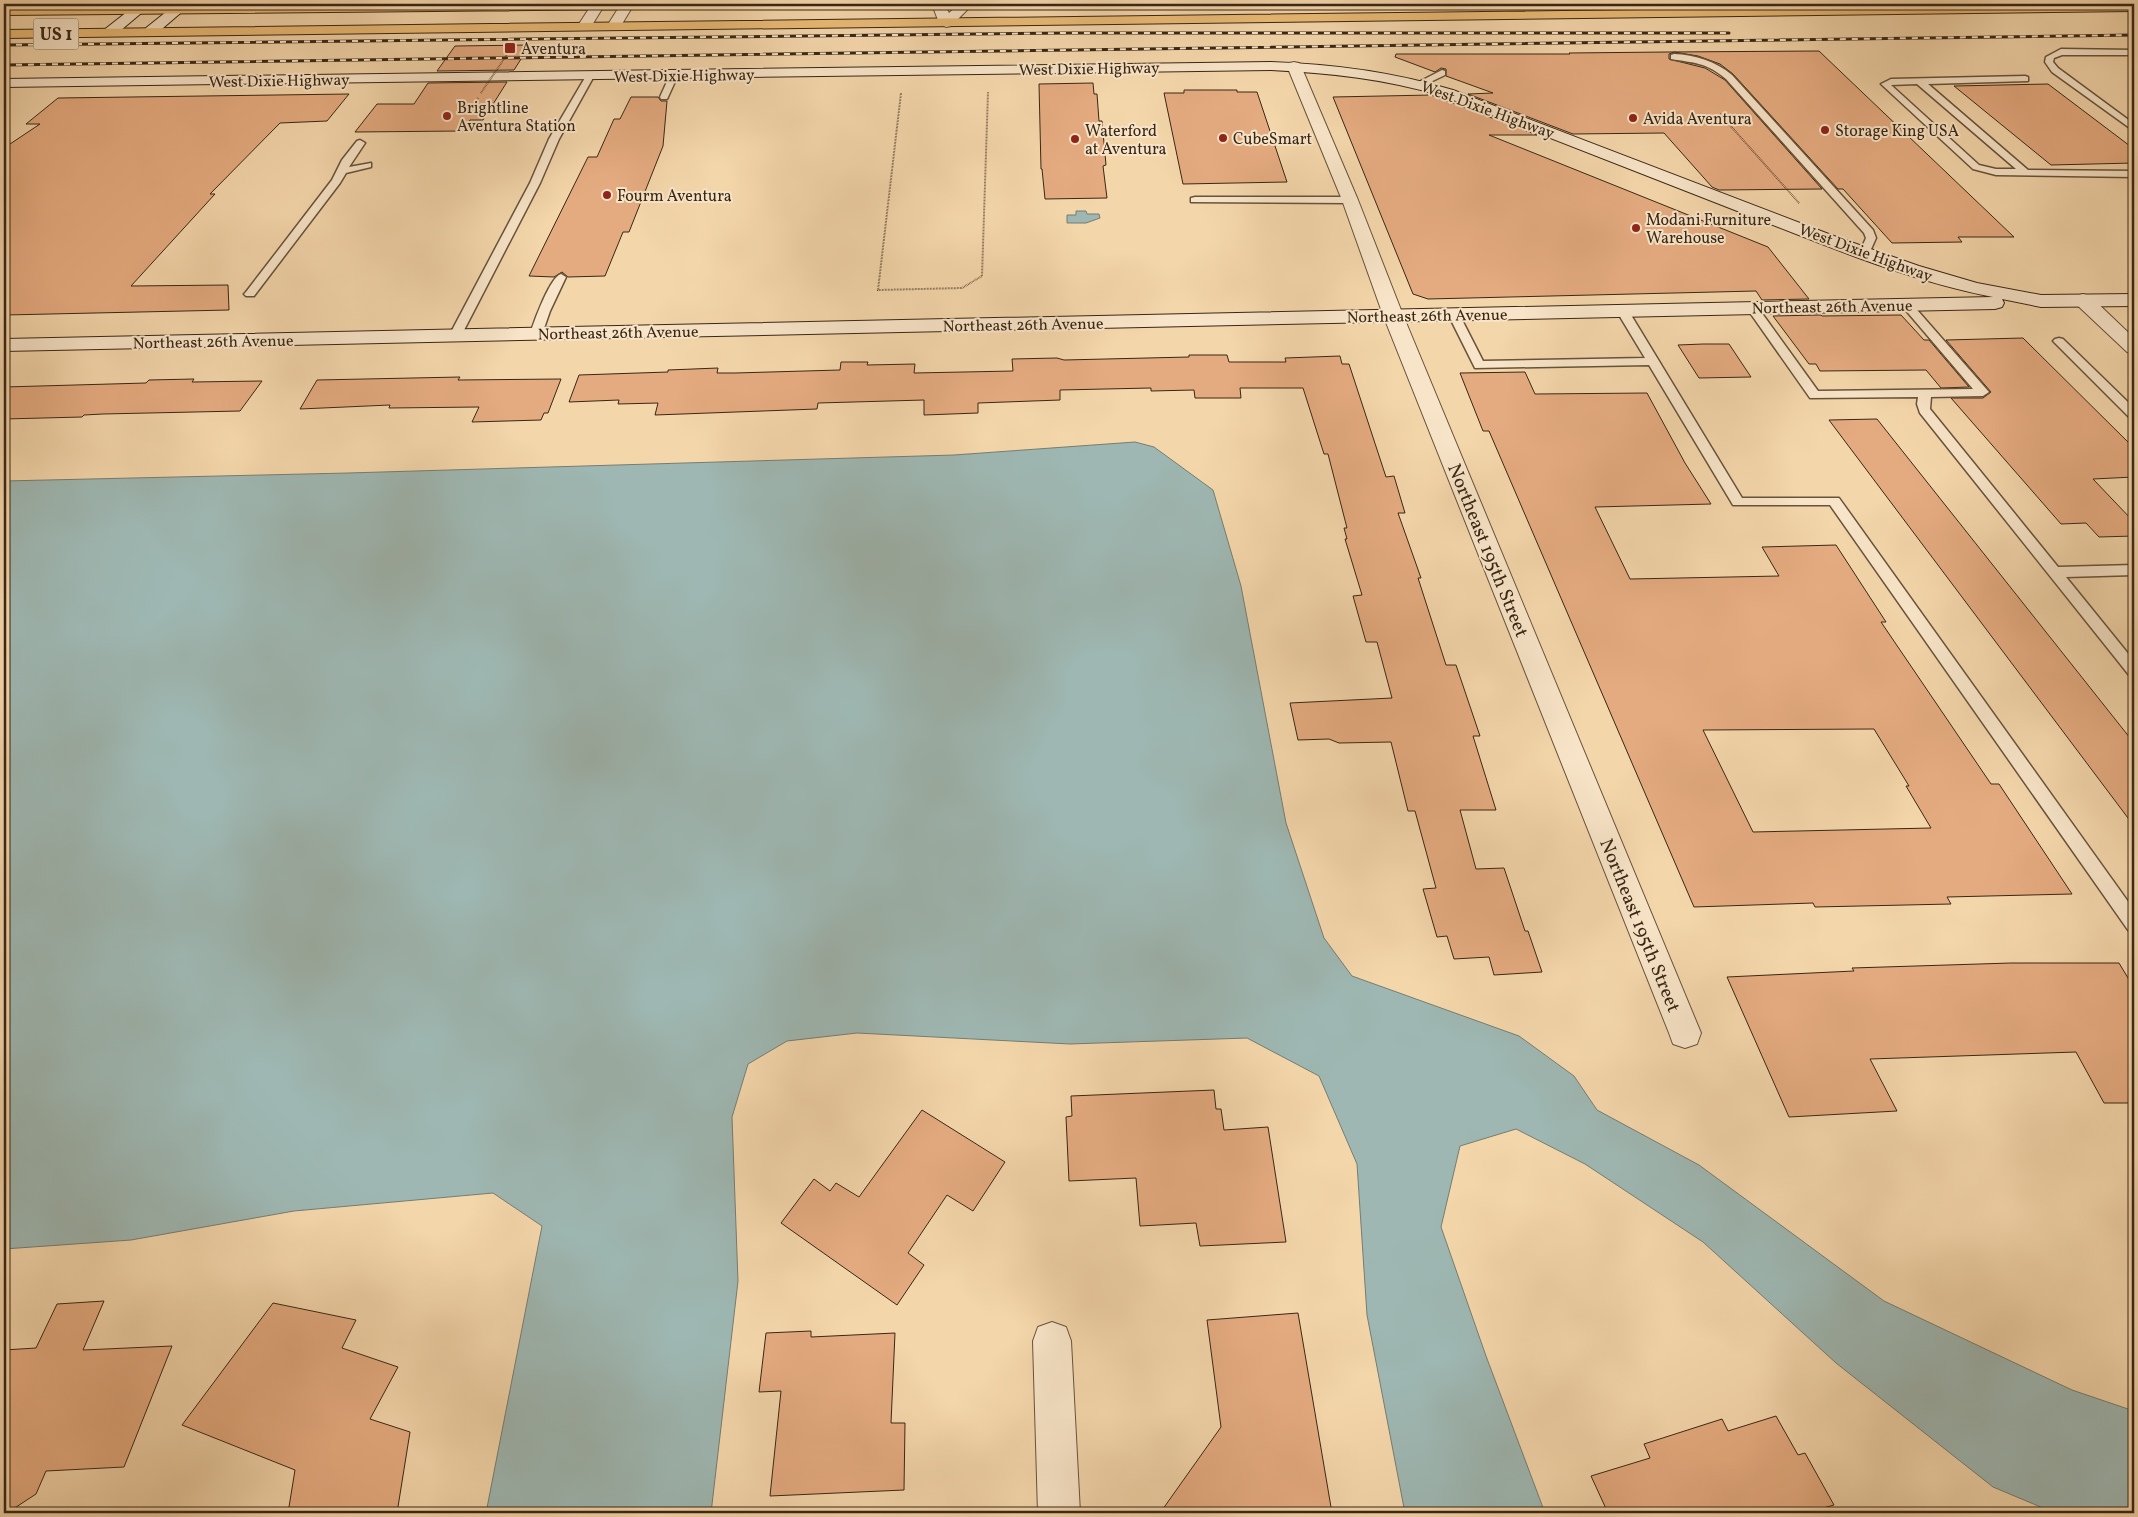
<svg xmlns="http://www.w3.org/2000/svg" width="2138" height="1517" viewBox="0 0 2138 1517" font-family="Vollkorn,serif">
	<style>
		.water { fill: #9eb7b2; stroke: #757d73 }
		.building { fill: #e5ab80; stroke: #382715; fill-rule: evenodd }
		.lines { fill: none; stroke-linecap: round; stroke-linejoin: round }
		.lane-casing { stroke: #67533a; stroke-width: 3 }
		.street-casing { stroke: #67533a; stroke-width: 2 }
		.secondary-casing { stroke: #382715; stroke-width: 2 }
		.primary-casing { stroke: #382715; stroke-width: 2 }
		.path { stroke: #382715; stroke-width: 2; stroke-dasharray: 0.5 1; stroke-linecap: butt }
		.lane { fill: #f8e4c8; fill-rule: evenodd }
		.street { fill: #f8e4c8; fill-rule: evenodd }
		.secondary { fill: #f8e4c8; fill-rule: evenodd }
		.primary { fill: #eabb76; fill-rule: evenodd }
		.rail-casing { stroke: #382715; stroke-width: 3 }
		.rail { stroke: #f8e4c8; stroke-width: 2; stroke-dasharray: 6; stroke-linecap: butt }
		.path-bridge { stroke: #382715; stroke-width: 2; stroke-dasharray: 0.5 1; stroke-linecap: butt }
		.poi-dot { fill: #8f2418; stroke: #f8e4c8; stroke-width: 2 }
		.labels { text-anchor: middle; stroke-width: 4; stroke-linejoin: round; paint-order: stroke }
		.far-poi-label { font-size: 16px; fill: #382715; stroke: #f8e4c8; text-anchor: start }
		.far-street-label { font-size: 16px; fill: #382715; stroke: #f8e4c8 }
		.shield { fill: #f8e4c8; stroke: #72604b; stroke-width: 1 }
		.shield-label { font-size: 18px; font-weight: bold; fill: #382715 }
		.street-label { font-size: 19px; fill: #382715; stroke: #f8e4c8 }
	</style>
	<rect width="100%" height="100%" fill="#f4d6ab"/>
	<filter id="stains"><feTurbulence type="fractalNoise" baseFrequency=".004" numOctaves="4"/><feColorMatrix values="0 0 0 0 .2 0 0 0 0 .09 0 0 0 0 .02 0 0 0 .5 -.17"/></filter>
	<radialGradient id="worn" r=".72"><stop offset=".6" stop-color="#630" stop-opacity="0"/><stop offset="1" stop-color="#630" stop-opacity=".3"/></radialGradient>
	<path class="water" d="M1076 211H1086L1087 214H1099L1100 218 1086 223H1067V215H1076Z
		M1135 442 1154 447 1213 490 1241 586 1286 823 1324 938 1352 976 1519 1036 1574 1076 1597 1110 1699 1165 1884 1301 2072 1390 2134 1411V1513H2055L1993 1487 1836 1363 1703 1242 1585 1164 1516 1129 1460 1146 1441 1227 1486 1356 1545 1513H1405L1367 1315 1357 1164 1319 1076 1247 1038 1070 1044 857 1033 787 1041 748 1064 732 1117 738 1281 711 1513H486L542 1226 493 1193 294 1211 131 1240 4 1249V481L348 473 954 455Z"/>
	<path class="building" d="M530 45 514 70 437 71 455 46Z
		M1819 51 2014 237H1958L1962 242 1892 243 1843 189H1838L1733 74 1720 64 1698 56 1674 52 1669 54V59L1705 68 1725 80 1822 189 1719 190 1712 187 1664 133 1573 134 1468 94 1493 93 1446 76V69L1441 68 1435 72 1395 57 1396 54H1570L1569 53 1667 52Z
		M507 82 483 120H470L463 131 355 132 377 104H414L428 83Z
		M1093 83 1094 94H1097L1099 121H1102L1106 165 1103 166 1107 198 1045 199 1042 169H1041L1039 84Z
		M2048 84 2134 149V163L2051 165 1954 86Z
		M1184 90H1237V92H1257L1287 182 1183 184 1164 93H1184Z
		M349 94 327 121 280 123 210 194H215L131 286 228 285 229 310 5 315 4 148 40 124H26L58 98Z
		M1431 95 1537 135H1489L1768 247 1809 299 1762 300 1756 291 1428 299 1413 294 1333 97Z
		M631 97H658L661 101H667L663 146 629 232H623L605 276 568 277 562 272 554 277 529 276 588 157H597L614 119H620Z
		M1821 315 1822 316 1901 315 1924 340H1929L1969 387 1941 388 1926 370 1820 371 1816 364H1809L1773 316Z
		M2023 338 2134 448V477L2093 479 2134 522V536L2099 537 2086 523 2061 524 1951 398H1983L1991 392 1946 340Z
		M1703 344H1729L1751 377 1699 378 1678 345Z
		M1189 355H1227L1229 362H1286L1285 358 1340 356 1342 364H1349L1386 477 1394 476 1405 513H1398L1421 578H1418L1446 665H1456L1480 736H1473L1496 810H1460L1476 869 1504 868 1525 931H1528L1542 972 1494 975 1489 957 1454 959 1447 936 1437 937 1423 889 1436 888 1415 811H1408L1391 742 1339 743 1329 739 1298 740 1290 703 1392 698 1377 642H1366L1353 596 1362 595 1345 539H1347L1344 528H1347L1328 454H1324L1303 388H1240L1241 398H1195L1194 390 1151 391V388L1060 390V400L978 403V413L924 415V400L818 403 817 409 655 415 658 403 618 404 619 400 569 402 579 375 668 372V370L718 368 717 373H735L840 370 841 362H868L867 365 915 364 914 373 1013 371 1012 359 1057 358 1064 360 1189 357Z
		M1525 372 1535 394 1647 393 1685 463 1711 504 1595 507 1630 579 1779 576 1762 547 1836 545 1886 622H1881L1991 784H1999L2072 894 1947 897 1951 904 1815 907 1813 903 1694 907 1489 431H1483L1460 373ZM1874 729 1909 786H1906L1931 828 1753 832 1703 730Z
		M460 377 458 380 561 379 548 413H544L541 420 472 422 479 407 389 408 390 405 300 409 317 380Z
		M194 379 192 382 262 381 240 411 103 414 84 415 82 417 4 419V387L146 383 149 380Z
		M1877 419 2134 743V826L1829 420Z
		M2011 963H2119L2134 988V1103H2104L2076 1052 1870 1059 1897 1111 1789 1117 1727 977 1854 971 1852 968Z
		M1214 1090 1216 1109H1221L1224 1130 1268 1127 1286 1242 1200 1246 1196 1223 1140 1226 1136 1178 1069 1181 1066 1117 1072 1116 1071 1096Z
		M922 1110 1005 1162 973 1211 947 1195 908 1253 924 1265 897 1305 781 1223 814 1179 830 1191 836 1183 859 1197Z
		M104 1301 83 1350 172 1346 124 1467 46 1471 36 1494 7 1513H4V1350L36 1348 57 1304Z
		M273 1303 356 1320 342 1348 398 1367 370 1419 410 1432 397 1513H288L295 1470 182 1425Z
		M1298 1313 1332 1513H1160L1221 1427 1207 1320Z
		M811 1331V1337L895 1333 891 1423H905L904 1490 770 1496 781 1391 759 1392 766 1333Z
		M1776 1416 1798 1455 1805 1453 1834 1505 1805 1513H1608L1591 1476 1650 1458 1644 1444 1722 1419 1728 1431Z"/>
	<g class="lines">
		<defs>
			<path id="lane" d="M2061 49 2134 50V55H2062L2054 58 2053 62 2058 68 2134 124V131L2052 72 2045 62 2046 57Z
				M1674 54C1696 55 1715 61 1732 75L1873 230 1876 238 1868 256 1864 257 1859 254 1866 238 1864 233 1726 79C1706 62 1694 63 1671 59V55Z
				M1442 70 1445 71V75L1422 86 1415 84Z
				M674 72 678 75 668 97 667 99H661L660 97 670 75Z
				M590 73 594 76 559 139 540 183 461 336 459 338H451L449 336 530 183 549 139 586 76Z
				M2025 76 2028 77V81L1928 84 2028 170 2134 171V177L1996 175 1973 169 1881 84 1891 79ZM1917 84 2016 169H1996L1979 165 1891 85Z
				M360 140 365 143 349 167 371 163V167L346 173 340 183 254 296H246L244 294 246 292 332 180 342 160 357 141Z
				M1195 197H1350L1355 200 1350 203 1191 202V198Z
				M561 274 566 277 550 311 542 334 536 337 532 336 530 334C534 322 550 277 561 274Z
				M1907 302 1911 303 1989 392 1983 396 1931 397 1930 409 2058 567 2134 565V575L2066 577 2134 661V677L2129 675 1920 413 1917 404 1918 397 1810 398 1746 307 1752 304 1756 305 1818 391 1973 389 1903 307 1901 305Z
				M1622 307 1628 310 1742 498H1839L2134 910V932L2128 930 1830 505H1733L1649 365 1475 368 1448 314 1450 312H1458L1483 361 1645 358 1616 310Z
				M2059 338 2063 339 2134 408V419L2130 418 2053 341 2055 339Z"/>
			<path id="street" d="M592 4H605L589 30H579L577 27Z
				M621 4H634L619 29H609L607 26Z
				M932 4H944L949 13 959 4H973L951 26 946 27 939 23Z
				M1294 62 1299 63 1301 66 1358 200 1403 315 1701 1033 1697 1044 1685 1048 1673 1044 1669 1033 1383 315 1342 200 1287 66 1289 63Z
				M2083 294 2090 296 2134 338V354L2127 352 2076 304 2074 300 2076 296Z
				M1052 1322 1066 1327 1071 1341 1080 1513H1038L1033 1341 1038 1327Z"/>
			<path id="secondary" d="M137 4H152L114 36H104L102 33 104 30Z
				M176 4H191L156 34H146L144 31 146 28Z
				M1271 62C1333 64 1393 72 1453 90L1834 236 1919 266 1977 283 2041 295 2134 294V306L2041 307 2002 299 2004 303 2002 307 1995 309 4 351V339L1993 297C1910 281 1829 247 1750 216 1647 176 1545 136 1443 96 1386 79 1330 73 1271 70L4 87V79Z"/>
			<path id="primary" d="M349 4H757L750 8 4 15V7Z
				M2134 4V11L4 38V30Z"/>
		</defs>
		<use href="#lane" class="lane-casing"/>
		<use href="#street" class="street-casing"/>
		<use href="#secondary" class="secondary-casing"/>
		<use href="#primary" class="primary-casing"/>
		<path class="path" d="M901 93 878 290 962 288 982 276 988 92
			M478 98 467 114 528 113
			M1720 114 1799 203"/>
		<use href="#lane" class="lane"/>
		<use href="#street" class="street"/>
		<use href="#secondary" class="secondary"/>
		<use href="#primary" class="primary"/>
		<defs>
			<path id="rail" d="M4 45 1069 33H1729
				M4 65 2134 35"/>
		</defs>
		<use href="#rail" class="rail-casing"/>
		<use href="#rail" class="rail"/>
		<path class="path-bridge" d="M481 93 512 47"/>
	</g>
	<g class="poi-dot">
		<rect x="504" y="42" width="12" height="12" rx="2.5"/>
		<circle cx="447" cy="116" r="5"/>
		<circle cx="1633" cy="118" r="5"/>
		<circle cx="1825" cy="130" r="5"/>
		<circle cx="1223" cy="138" r="5"/>
		<circle cx="1075" cy="139" r="5"/>
		<circle cx="607" cy="195" r="5"/>
		<circle cx="1636" cy="228" r="5"/>
	</g>
	<g class="labels">
		<g class="far-poi-label">
			<text x="521" y="54">Aventura</text>
			<text x="457" y="113">Brightline<tspan x="457" dy="18">Aventura Station</tspan></text>
			<text x="1643" y="124">Avida Aventura</text>
			<text x="1085" y="136">Waterford<tspan x="1085" dy="18">at Aventura</tspan></text>
			<text x="1835" y="136">Storage King USA</text>
			<text x="1233" y="144">CubeSmart</text>
			<text x="617" y="201">Fourm Aventura</text>
			<text x="1646" y="225">Modani Furniture<tspan x="1646" dy="18">Warehouse</tspan></text>
		</g>
		<g class="far-street-label">
			<text transform="translate(1089 68) rotate(-1)" y="6">West Dixie Highway</text>
			<text transform="translate(684 75) rotate(-1)" y="6">West Dixie Highway</text>
			<text transform="translate(279 80) rotate(-1)" y="6">West Dixie Highway</text>
			<text transform="translate(1488 109) rotate(20)" y="6">West Dixie Highway</text>
			<text transform="translate(1866 252) rotate(20)" y="6">West Dixie Highway</text>
			<text transform="translate(1832 306) rotate(-1)" y="6">Northeast 26th Avenue</text>
			<text transform="translate(1427 315) rotate(-1)" y="6">Northeast 26th Avenue</text>
			<text transform="translate(1023 324) rotate(-1)" y="6">Northeast 26th Avenue</text>
			<text transform="translate(618 332) rotate(-1)" y="6">Northeast 26th Avenue</text>
			<text transform="translate(213 341) rotate(-1)" y="6">Northeast 26th Avenue</text>
		</g>
		<rect class="shield" x="33.5" y="18.5" width="45" height="31" rx="4"/>
		<g class="shield-label">
			<text x="56" y="40">US 1</text>
		</g>
		<g class="street-label">
			<text transform="translate(1489 550) rotate(68)" y="7">Northeast 195th Street</text>
			<text transform="translate(1641 925) rotate(68)" y="7">Northeast 195th Street</text>
		</g>
	</g>
	<rect width="2138" height="1517" fill="none" stroke="#f4d6ab" stroke-width="20"/>
	<rect x="5" y="5" width="2128" height="1507" fill="none" stroke="#382715" stroke-width="2.5"/>
	<rect x="10" y="10" width="2118" height="1497" fill="none" stroke="#382715"/>
	<rect width="100%" height="100%" filter="url(#stains)"/>
	<rect width="100%" height="100%" fill="url(#worn)"/>
</svg>
